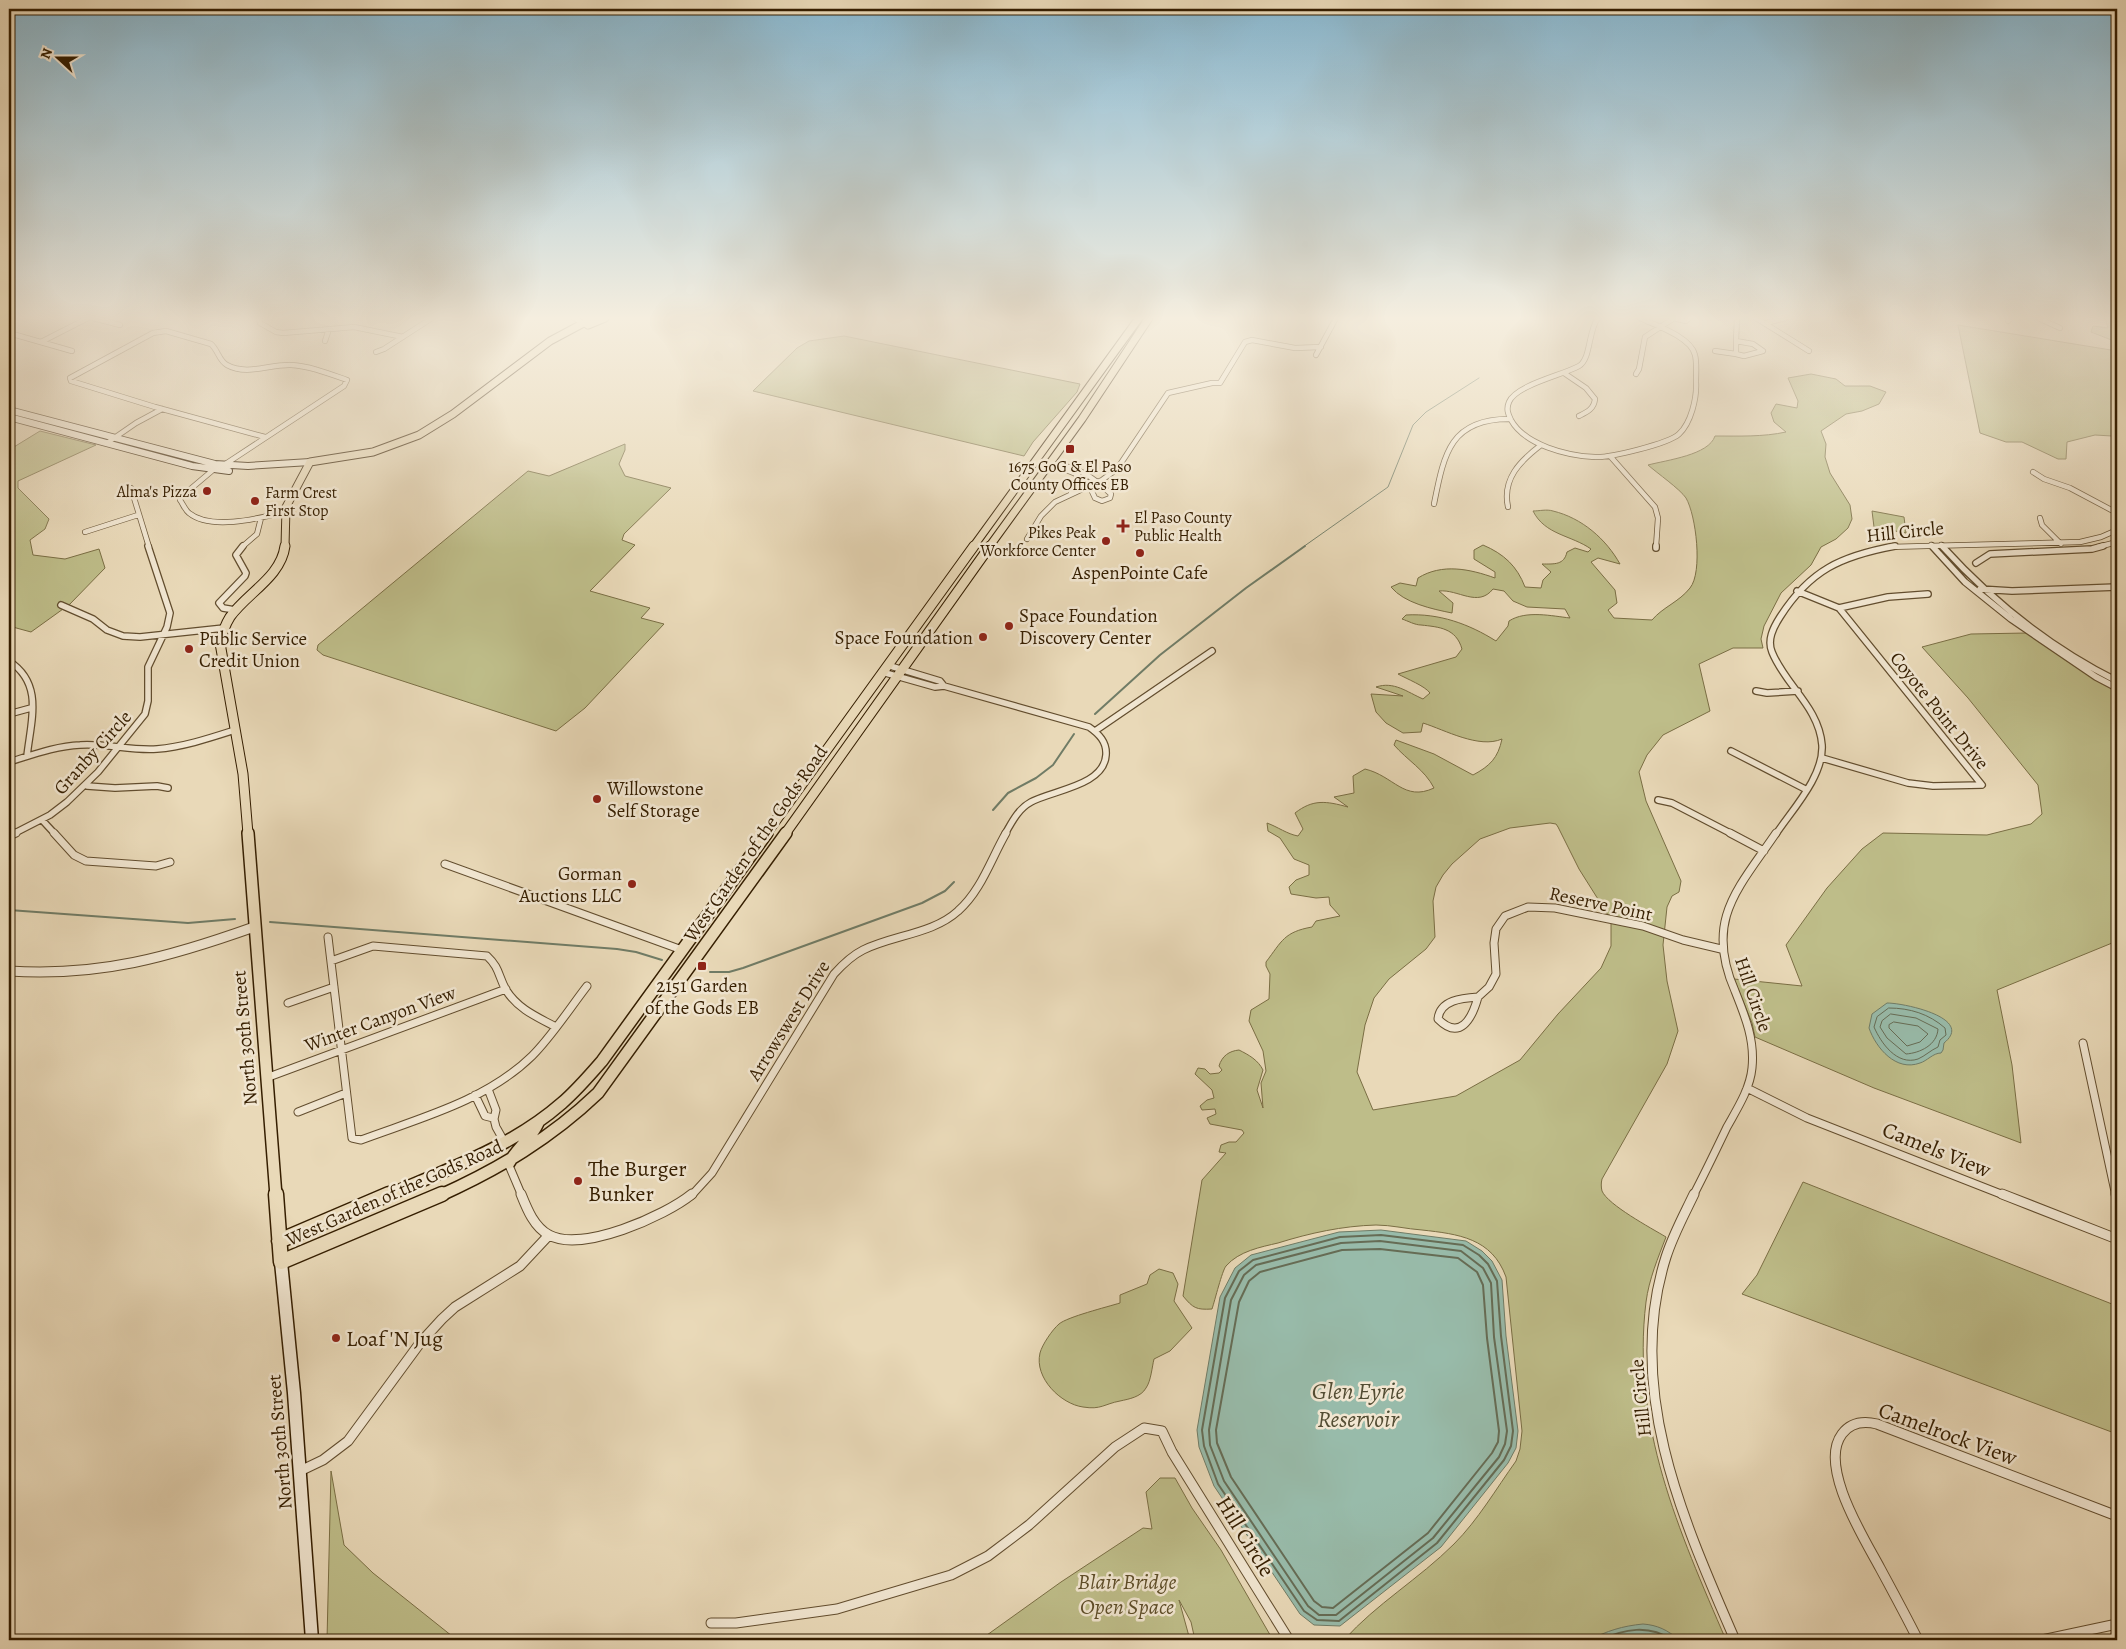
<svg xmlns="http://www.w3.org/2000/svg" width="2126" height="1649" viewBox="0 0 2126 1649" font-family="Alegreya,serif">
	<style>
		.green { fill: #bebd89; stroke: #7a6e44; fill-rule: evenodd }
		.water { fill: #98bbaa; stroke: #707c66 }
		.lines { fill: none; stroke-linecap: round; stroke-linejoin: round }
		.shore-far1 { stroke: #666c55; stroke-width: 1 }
		.shore { stroke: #666c55; stroke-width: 2 }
		.stream-far1 { stroke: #707c66; stroke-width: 1 }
		.stream { stroke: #707c66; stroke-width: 2 }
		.minor-far3-casing { stroke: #624d2e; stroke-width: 6 }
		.minor-far2-casing { stroke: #624d2e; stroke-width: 8 }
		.minor-far1-casing { stroke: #624d2e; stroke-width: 9 }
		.minor-casing { stroke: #624d2e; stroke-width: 11 }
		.tertiary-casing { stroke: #624d2e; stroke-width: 11 }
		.secondary-far1-casing { stroke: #351e00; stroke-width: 8 }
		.secondary-casing { stroke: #351e00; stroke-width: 15 }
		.primary-far3-casing { stroke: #351e00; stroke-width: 9 }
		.primary-far2-casing { stroke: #351e00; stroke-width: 11 }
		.primary-far1-casing { stroke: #351e00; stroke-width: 14 }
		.primary-casing { stroke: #351e00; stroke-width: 17 }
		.minor-far3 { stroke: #f1e6d1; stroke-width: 4.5 }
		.minor-far2 { stroke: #f1e6d1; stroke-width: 5.5 }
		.minor-far1 { stroke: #f1e6d1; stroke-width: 7 }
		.minor { stroke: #f1e6d1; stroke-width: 9 }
		.tertiary { stroke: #f1e6d1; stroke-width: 9 }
		.secondary-far1 { stroke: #f1e6d1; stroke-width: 6 }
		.secondary { stroke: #f1e6d1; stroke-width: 12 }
		.primary-far3 { stroke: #e9d9b8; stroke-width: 7 }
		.primary-far2 { stroke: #e9d9b8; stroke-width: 9 }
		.primary-far1 { stroke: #e9d9b8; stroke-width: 11 }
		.primary { stroke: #e9d9b8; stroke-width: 14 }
		.poi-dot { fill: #8f2418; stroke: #f1e6d1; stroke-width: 2 }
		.labels { text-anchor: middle; stroke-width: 5; stroke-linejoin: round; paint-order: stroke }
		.far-poi-label { font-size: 16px; fill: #351e00; stroke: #f1e6d1; text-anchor: end }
		.street-label { font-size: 19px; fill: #351e00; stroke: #f1e6d1 }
		.poi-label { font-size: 19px; fill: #351e00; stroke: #f1e6d1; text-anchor: start }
		.near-street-label { font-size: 22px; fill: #351e00; stroke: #f1e6d1 }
		.near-poi-label { font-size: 22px; fill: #351e00; stroke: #f1e6d1; text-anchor: start }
		.near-park-label { font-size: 22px; font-style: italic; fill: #5e4e29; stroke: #f1e6d1 }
		.near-water-label { font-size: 24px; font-style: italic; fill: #534d33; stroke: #f1e6d1 }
	</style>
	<rect width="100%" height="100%" fill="#e9d9b8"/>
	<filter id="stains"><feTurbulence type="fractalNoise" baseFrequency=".004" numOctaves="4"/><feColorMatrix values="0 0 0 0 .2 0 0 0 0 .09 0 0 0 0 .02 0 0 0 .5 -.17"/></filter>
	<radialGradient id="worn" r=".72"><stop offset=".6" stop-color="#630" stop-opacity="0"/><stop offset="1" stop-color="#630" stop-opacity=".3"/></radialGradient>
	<path class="green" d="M2105 318H2117V349L2114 341 2091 332 2093 326 2108 328Z
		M1958 325 2117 351V420L2115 421 2117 423V432L2112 436 2095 435 2067 442 2066 459H2058L2022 442H2006L1980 433Z
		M844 336 1080 384 1077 392 1033 442 1024 456 753 391 797 348 809 341Z
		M1811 374 1836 379 1845 386H1870L1886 392 1879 404 1862 411 1846 414 1821 431 1826 444 1825 457 1830 473 1850 505 1852 519 1848 528 1836 539 1821 547 1811 565 1781 593 1764 626 1761 639 1763 648H1733L1699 664 1710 711 1663 735 1647 755 1639 772 1646 801 1681 881 1679 892 1672 896 1667 907 1663 945 1667 981 1678 1031 1667 1064 1602 1179C1601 1183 1601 1187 1602 1191 1608 1205 1651 1228 1666 1237 1658 1258 1649 1279 1646 1302 1631 1425 1679 1531 1726 1640H1344C1376 1604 1419 1579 1454 1544 1478 1520 1496 1489 1516 1461L1520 1449 1522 1431 1506 1277C1492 1238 1458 1234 1422 1230 1407 1229 1391 1225 1376 1225 1342 1226 1310 1233 1278 1243 1261 1247 1239 1251 1226 1266 1222 1271 1215 1300 1212 1309 1196 1310 1193 1308 1183 1296L1202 1180 1226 1153 1219 1152 1221 1145 1229 1142H1236L1244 1133 1242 1130 1210 1124 1207 1118 1216 1114 1215 1109 1202 1110 1200 1106 1207 1100 1214 1098 1212 1090 1195 1074 1198 1068 1205 1069 1210 1074 1219 1073 1222 1070 1219 1066C1222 1056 1229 1051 1239 1050 1249 1055 1258 1060 1263 1070L1257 1090 1263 1108 1261 1083 1266 1071 1263 1051 1249 1021 1251 1010 1269 999 1270 974 1266 966V962C1282 941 1284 932 1312 927L1316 921 1340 916 1330 905 1329 897 1316 898 1291 894 1289 887 1296 880 1309 875V865L1294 859 1280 838 1268 831 1267 823C1278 827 1287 834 1298 836L1303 829 1295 813C1313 799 1326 801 1348 807L1334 797 1354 793 1353 776 1365 769C1394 776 1404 802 1434 788 1425 770 1407 760 1394 745L1396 740 1434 754 1473 775C1490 766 1498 758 1502 739 1479 749 1445 730 1423 723L1421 732 1403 733 1386 723 1376 712 1371 694 1403 696 1376 687C1394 681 1407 692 1423 699L1430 693C1425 686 1407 679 1398 674L1456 657 1462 649C1456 628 1439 627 1421 625 1415 625 1408 621 1402 619L1406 615C1439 613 1469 624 1496 641L1508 626 1509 621C1526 610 1552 616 1570 618L1565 609 1527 607 1513 601 1504 591 1493 589C1478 608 1458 589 1439 591L1453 603 1452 613C1432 609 1404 603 1391 587L1400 583 1416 586 1418 578C1442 563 1470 569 1495 578V572L1474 559V550L1483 545C1504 554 1517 566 1525 587L1541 588 1543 580 1551 572 1542 564C1555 564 1564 565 1567 552L1575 548 1588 552 1591 549C1571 535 1545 535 1533 511 1539 511 1547 509 1553 511 1582 518 1606 539 1620 564L1598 558 1591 562 1615 590 1617 603 1608 610 1614 618 1652 620C1663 607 1679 602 1690 588 1703 572 1696 515 1686 498 1680 489 1657 473 1648 465 1667 460 1709 455 1715 436 1739 436 1763 437 1786 432L1774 422 1771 413 1776 404 1797 408 1798 401 1788 378ZM1550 823 1556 824 1558 827 1579 869 1608 915 1611 924V946L1601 968 1558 1014 1520 1060 1456 1096 1373 1110 1357 1072 1365 1025 1374 998 1389 979 1426 949 1435 937 1433 901 1436 887 1443 875 1452 864 1480 839 1510 828Z
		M40 431 96 445 18 481V488L49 519 45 529 30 540 33 555 65 559 99 549 105 568 70 604 31 632 9 626V450Z
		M625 444V450L619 464 625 476 671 488 624 534 622 540 635 545 590 591 650 608 641 618 664 624 585 708 556 731 323 655 317 650 318 645 528 471 549 476Z
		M1872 511 1904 517 1906 533 1874 527Z
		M2027 633 2117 690V941L1997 990 2012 1065 2021 1143 1874 1088 1755 1037 1752 1023 1734 979 1802 986 1786 945 1827 888 1862 849 1883 833 1987 835 2031 824 2042 814 2038 785 1968 698 1922 647 1971 634Z
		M1803 1182 2117 1306V1434L1742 1294 1757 1275Z
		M1159 1269 1173 1273 1178 1284 1174 1301 1192 1328 1170 1351 1154 1359C1152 1367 1151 1381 1146 1388 1141 1397 1129 1399 1120 1401 1104 1404 1101 1410 1083 1407 1061 1404 1034 1378 1040 1353 1042 1345 1052 1330 1059 1324 1067 1317 1107 1307 1120 1303V1295L1147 1284 1150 1275Z
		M331 1471 344 1545 373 1573 457 1640H327Z
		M1160 1478H1175L1192 1508 1221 1550 1273 1640H1195L1191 1622 1179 1600 1190 1640H980L1061 1582 1143 1528 1152 1529 1146 1492Z"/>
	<path class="water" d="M1887 1003C1904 1003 1975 1018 1944 1043L1943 1050 1941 1053C1933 1053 1927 1061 1920 1063 1896 1072 1876 1048 1869 1028L1872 1014Z
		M1381 1230 1466 1241 1482 1251 1492 1261 1502 1280 1506 1336 1518 1431 1516 1448 1508 1463 1441 1547 1340 1626 1314 1625 1300 1614 1214 1486 1199 1447 1197 1430 1220 1297 1235 1268 1251 1255 1339 1232Z
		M1643 1624C1657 1625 1668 1630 1679 1640H1589C1607 1631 1622 1626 1643 1624Z"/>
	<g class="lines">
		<path class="shore-far1" d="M1889 1008C1910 1008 1929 1014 1945 1028L1946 1035 1940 1040 1938 1047C1931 1050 1925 1056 1918 1059 1897 1066 1881 1043 1874 1027L1877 1017Z
			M1891 1014 1916 1018 1938 1029C1937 1045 1920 1053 1906 1054L1887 1038 1880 1027 1882 1021Z
			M1894 1022 1918 1026 1928 1034 1920 1042 1907 1046 1889 1028V1025Z"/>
		<path class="shore" d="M1381 1235 1463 1245 1479 1255 1488 1264 1497 1281 1501 1336 1513 1431 1511 1446 1504 1460 1437 1543 1339 1621 1317 1620 1304 1611 1218 1484 1204 1446 1202 1430 1225 1298 1239 1271 1253 1260 1340 1237Z
			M1380 1241 1461 1251 1483 1268 1491 1283 1494 1337 1507 1431 1505 1444 1499 1457 1433 1538 1336 1615H1319L1308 1606 1224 1481 1210 1445 1209 1430 1231 1300 1244 1275 1256 1265 1341 1243Z
			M1380 1249 1458 1258 1477 1272 1483 1285 1487 1338 1499 1431 1498 1442 1492 1453 1428 1533 1333 1608 1322 1607 1314 1601 1231 1477 1217 1443 1216 1430 1239 1302 1249 1281 1260 1272 1342 1250Z
			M1600 1640C1624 1629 1649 1624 1672 1640"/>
		<path class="stream-far1" d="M1303 547 1388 487 1413 425 1426 412 1479 378"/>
		<path class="stream" d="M1095 714 1160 655 1246 588 1305 546
			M993 810 1008 793 1036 778 1053 765 1074 734
			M9 910 188 923 235 919
			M270 922 617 949 636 952 662 960
			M710 972H729L743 968 922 903 945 891 954 882"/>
		<defs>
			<path id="minor-far3" d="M93 318 120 325
				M259 318 260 323 276 332 283 333 354 327 403 337
				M574 318 586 325
				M1598 318C1588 331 1591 359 1579 366 1563 375 1516 385 1509 402 1506 409 1508 414 1511 420 1525 445 1567 456 1595 457 1609 458 1668 444 1679 434 1691 423 1697 398 1696 382 1696 373 1697 363 1695 355 1691 337 1655 325 1640 318
				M1673 318 1686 321 1689 318
				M1756 318 1809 351
				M2038 318 2060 328
				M2008 321 2011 318
				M1766 323 1786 318
				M9 333 72 351
				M325 341 329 329
				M1736 341 1753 344 1763 351 1744 356 1736 354Z
				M1736 341 1737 318
				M41 342 88 318
				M1715 351 1736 354
				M376 352 384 349 432 318
				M1316 355 1336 318
				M1564 373 1586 388 1595 399C1594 409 1587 412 1579 416
				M1636 374 1639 369 1645 337 1674 318
				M107 443 136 423 162 409
				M1610 456 1655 507 1658 518 1656 547
				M2115 462 2117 463
				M1050 464C1076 465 1093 477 1111 494L1110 498 1102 501 1095 498 1088 483 1076 474
				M1051 464 1076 474 1077 481 1071 493
				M224 465 344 386 347 380C330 374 310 366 291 365 270 364 247 376 227 365 219 361 218 350 211 344L166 331 153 333 70 378 71 381 155 407 265 437
				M213 470 181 497 180 500C183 504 185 510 189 513 211 531 260 518 285 512
				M2033 472 2044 479 2070 488 2117 513
				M131 488 149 547
				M1434 504C1444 454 1450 419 1509 419
				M1508 507C1502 479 1520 461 1541 445
				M2040 518 2042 525 2061 544
				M85 532 138 515
				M1027 539 1041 516 1055 502 1102 480 1117 469 1168 393 1212 383H1220L1245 342 1252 340 1295 348 1321 347
				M1931 545 1933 547
				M1941 545 1943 547
				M242 547 257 534 261 518
				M1888 547 2080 542 2101 537 2117 530
				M2098 547 2117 542"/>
			<path id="minor-far2" d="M1932 546 1965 582 2011 619 2096 677 2117 688
				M1942 546C1991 600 2051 648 2117 681
				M1656 548V546
				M1976 563 1990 554 2092 549 2103 546
				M1980 589 2012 591 2117 587
				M1797 591 1839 608 1982 785 1933 786 1908 783 1822 758
				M61 605 93 619 107 630 123 636 140 637 224 628
				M1839 608 1888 597 1928 594
				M235 610 223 608 219 603 245 576 246 573 236 555 243 546
				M9 661C44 684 31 720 27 756
				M887 665 940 681 944 686
				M882 672 935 687 944 686 1089 727C1099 734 1107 742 1106 755 1104 786 1053 790 1031 802 1018 809 1012 822 1005 834
				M1756 691 1767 693 1798 691
				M9 714 31 708
				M1095 731 1212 651
				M1731 751 1807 790
				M9 762C32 755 56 746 80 745 106 743 131 751 157 749 183 747 210 738 235 730
				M87 786 115 788 157 786 168 788
				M1658 800 1672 803 1732 834
				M43 821 55 834
				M13 834 50 815 67 802 98 772 145 714 148 701V667L167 627 170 613 148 546
				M1776 834C1792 810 1824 776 1822 745 1819 707 1785 685 1772 652 1767 640 1773 628 1780 617 1810 570 1841 556 1895 546"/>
			<path id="minor-far1" d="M54 833 74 855 86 861 156 866 170 862
				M1730 833 1764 851
				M9 836 16 833
				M445 864 682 950
				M328 937 352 1138 361 1140C420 1118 486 1101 532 1056 552 1036 570 1008 587 986
				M331 961 373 946 487 956C500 968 498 976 506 990 518 1009 537 1017 556 1027
				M1478 997C1472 1019 1460 1041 1438 1019 1440 1000 1462 998 1478 997Z
				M1478 997 1489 987 1496 974 1494 943 1496 929 1505 916 1528 907 1555 908 1643 926 1683 940 1721 949
				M288 1003 334 987
				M2083 1043 2116 1196
				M266 1078 506 989
				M1747 1088 1807 1118 2006 1196
				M488 1089 496 1110 494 1119 496 1127 505 1143
				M475 1095 485 1116 493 1118
				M298 1112 346 1093
				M508 1163 522 1196
				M691 1196 712 1173 834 974C843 964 851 956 863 950 893 935 933 934 958 911 981 891 991 859 1006 833
				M1693 1196C1705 1173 1716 1150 1727 1127 1737 1109 1750 1089 1752 1068 1755 1040 1745 1016 1735 991 1704 920 1738 889 1776 833"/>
			<path id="minor" d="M521 1194C527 1209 534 1227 549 1235 582 1253 665 1216 692 1194
				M1694 1194C1684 1215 1673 1235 1666 1257 1624 1389 1683 1520 1735 1640
				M2002 1194 2117 1239
				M2116 1194 2117 1198
				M300 1471 323 1460 348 1441 420 1343 442 1319 455 1307 520 1266 549 1235
				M711 1623H736L837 1609 951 1575 988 1556 1029 1525 1115 1447 1144 1428 1162 1431 1172 1452 1289 1640
				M1918 1640C1906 1616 1893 1592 1880 1568 1864 1538 1818 1466 1842 1434 1851 1422 1864 1421 1877 1424L2117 1516
				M2042 1640 2117 1624"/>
			<path id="tertiary" d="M9 971C99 977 170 957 254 927"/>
			<path id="secondary-far1" d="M9 410 215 464 248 466 310 462
				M9 417 192 466 229 471"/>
			<path id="secondary" d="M281 1262 294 1393 312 1640"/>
			<path id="primary-far3" d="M588 325 605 318
				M285 547 286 507 310 462 373 452 419 435 453 414 550 341 593 318
				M973 547 1139 318
				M989 547 1082 419 1149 318"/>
			<path id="primary-far2" d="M248 834 243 774 220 643C222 634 225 625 230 617 247 593 281 577 285 546
				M766 834 974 546
				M785 834 990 546"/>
			<path id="primary-far1" d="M248 833 276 1196
				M509 1163C517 1148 531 1139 538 1123
				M386 1196C446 1170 512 1147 562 1103 577 1090 589 1076 602 1061L767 833
				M439 1196C499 1169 551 1138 598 1093L786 833"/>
			<path id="primary" d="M276 1194 281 1262 442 1194
				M279 1241 389 1194"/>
		</defs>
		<use href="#minor-far3" class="minor-far3-casing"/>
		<use href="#minor-far2" class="minor-far2-casing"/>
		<use href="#minor-far1" class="minor-far1-casing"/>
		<use href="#minor" class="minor-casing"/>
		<use href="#tertiary" class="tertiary-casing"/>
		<use href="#secondary-far1" class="secondary-far1-casing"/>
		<use href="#secondary" class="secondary-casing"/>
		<use href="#primary-far3" class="primary-far3-casing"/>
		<use href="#primary-far2" class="primary-far2-casing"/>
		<use href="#primary-far1" class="primary-far1-casing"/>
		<use href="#primary" class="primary-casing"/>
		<use href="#minor-far3" class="minor-far3"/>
		<use href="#minor-far2" class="minor-far2"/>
		<use href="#minor-far1" class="minor-far1"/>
		<use href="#minor" class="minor"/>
		<use href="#tertiary" class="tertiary"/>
		<use href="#secondary-far1" class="secondary-far1"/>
		<use href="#secondary" class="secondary"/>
		<use href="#primary-far3" class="primary-far3"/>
		<use href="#primary-far2" class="primary-far2"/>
		<use href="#primary-far1" class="primary-far1"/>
		<use href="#primary" class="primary"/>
	</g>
	<linearGradient id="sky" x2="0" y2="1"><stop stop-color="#88b7cf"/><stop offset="0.58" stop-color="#f5eedf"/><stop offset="1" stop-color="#f5eedf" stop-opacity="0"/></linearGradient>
	<rect width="2126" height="549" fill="url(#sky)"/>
	<g class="poi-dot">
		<rect x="1065" y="444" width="10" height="10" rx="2.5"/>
		<circle cx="207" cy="491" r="5"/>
		<circle cx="255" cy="501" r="5"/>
		<path d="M1120.5 518.5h5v5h5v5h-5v5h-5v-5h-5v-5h5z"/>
		<circle cx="1106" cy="541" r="5"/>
		<circle cx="1140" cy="553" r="5"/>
		<circle cx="1009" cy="626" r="5"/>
		<circle cx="983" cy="637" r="5"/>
		<circle cx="189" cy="649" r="5"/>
		<circle cx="597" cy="799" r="5"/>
		<circle cx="632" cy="884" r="5"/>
		<rect x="697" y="961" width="10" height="10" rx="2.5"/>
		<circle cx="578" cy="1181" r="5"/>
		<circle cx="336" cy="1338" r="5"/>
	</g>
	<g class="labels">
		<g class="far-poi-label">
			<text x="1070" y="472" text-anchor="middle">1675 GoG &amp; El Paso<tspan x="1070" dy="18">County Offices EB</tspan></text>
			<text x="197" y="497">Alma's Pizza</text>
			<text x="265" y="498" text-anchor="start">Farm Crest<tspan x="265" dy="18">First Stop</tspan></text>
			<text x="1134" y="523" text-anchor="start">El Paso County<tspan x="1134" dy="18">Public Health</tspan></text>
			<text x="1096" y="538">Pikes Peak<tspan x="1096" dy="18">Workforce Center</tspan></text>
		</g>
		<g class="street-label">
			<text transform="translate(1905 531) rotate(-6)" y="7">Hill Circle</text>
			<text transform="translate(1940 710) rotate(51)" y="7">Coyote Point Drive</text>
			<text transform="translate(92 752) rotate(-48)" y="7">Granby Circle</text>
			<text transform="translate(755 843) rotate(-55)" y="7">West Garden of the Gods Road</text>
			<text transform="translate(1601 903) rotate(12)" y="7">Reserve Point</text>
			<text transform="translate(1754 994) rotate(71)" y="7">Hill Circle</text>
			<text transform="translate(380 1018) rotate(-20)" y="7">Winter Canyon View</text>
			<text transform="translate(788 1020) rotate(-58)" y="7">Arrowswest Drive</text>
			<text transform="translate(244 1038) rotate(-95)" y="7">North 30th Street</text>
			<text transform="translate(394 1192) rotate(-24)" y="7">West Garden of the Gods Road</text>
			<text transform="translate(1640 1398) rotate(-96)" y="7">Hill Circle</text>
			<text transform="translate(279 1442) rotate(-95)" y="7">North 30th Street</text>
		</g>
		<g class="poi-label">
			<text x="1140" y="579" text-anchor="middle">AspenPointe Cafe</text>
			<text x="1019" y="622">Space Foundation<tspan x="1019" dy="22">Discovery Center</tspan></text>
			<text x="973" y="644" text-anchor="end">Space Foundation</text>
			<text x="199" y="645">Public Service<tspan x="199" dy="22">Credit Union</tspan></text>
			<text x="607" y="795">Willowstone<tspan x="607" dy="22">Self Storage</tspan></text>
			<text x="622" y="880" text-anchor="end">Gorman<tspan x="622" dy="22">Auctions LLC</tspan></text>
			<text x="702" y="992" text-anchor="middle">2151 Garden<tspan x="702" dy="22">of the Gods EB</tspan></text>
		</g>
		<g class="near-street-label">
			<text transform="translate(1937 1149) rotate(22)" y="8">Camels View</text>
			<text transform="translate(1948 1433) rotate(20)" y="8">Camelrock View</text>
			<text transform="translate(1246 1536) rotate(58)" y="8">Hill Circle</text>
		</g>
		<g class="near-poi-label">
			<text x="588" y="1176">The Burger<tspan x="588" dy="25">Bunker</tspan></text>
			<text x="346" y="1346">Loaf 'N Jug</text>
		</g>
		<g class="near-park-label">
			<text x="1127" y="1589">Blair Bridge<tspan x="1127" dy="25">Open Space</tspan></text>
		</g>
		<g class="near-water-label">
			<text x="1358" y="1399">Glen Eyrie<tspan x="1358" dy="28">Reservoir</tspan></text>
		</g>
	</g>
	<rect width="2126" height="1649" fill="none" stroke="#e9d9b8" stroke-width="30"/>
	<rect x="10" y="10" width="2106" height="1629" fill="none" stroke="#351e00" stroke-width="2.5"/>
	<rect x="15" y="15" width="2096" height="1619" fill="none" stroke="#351e00"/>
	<g transform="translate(58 58) rotate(291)" stroke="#f1e6d1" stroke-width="4" paint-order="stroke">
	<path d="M0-4L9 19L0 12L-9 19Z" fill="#351e00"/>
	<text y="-8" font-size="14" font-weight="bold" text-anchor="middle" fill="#351e00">N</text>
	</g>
	<rect width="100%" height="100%" filter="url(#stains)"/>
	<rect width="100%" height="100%" fill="url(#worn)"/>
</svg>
